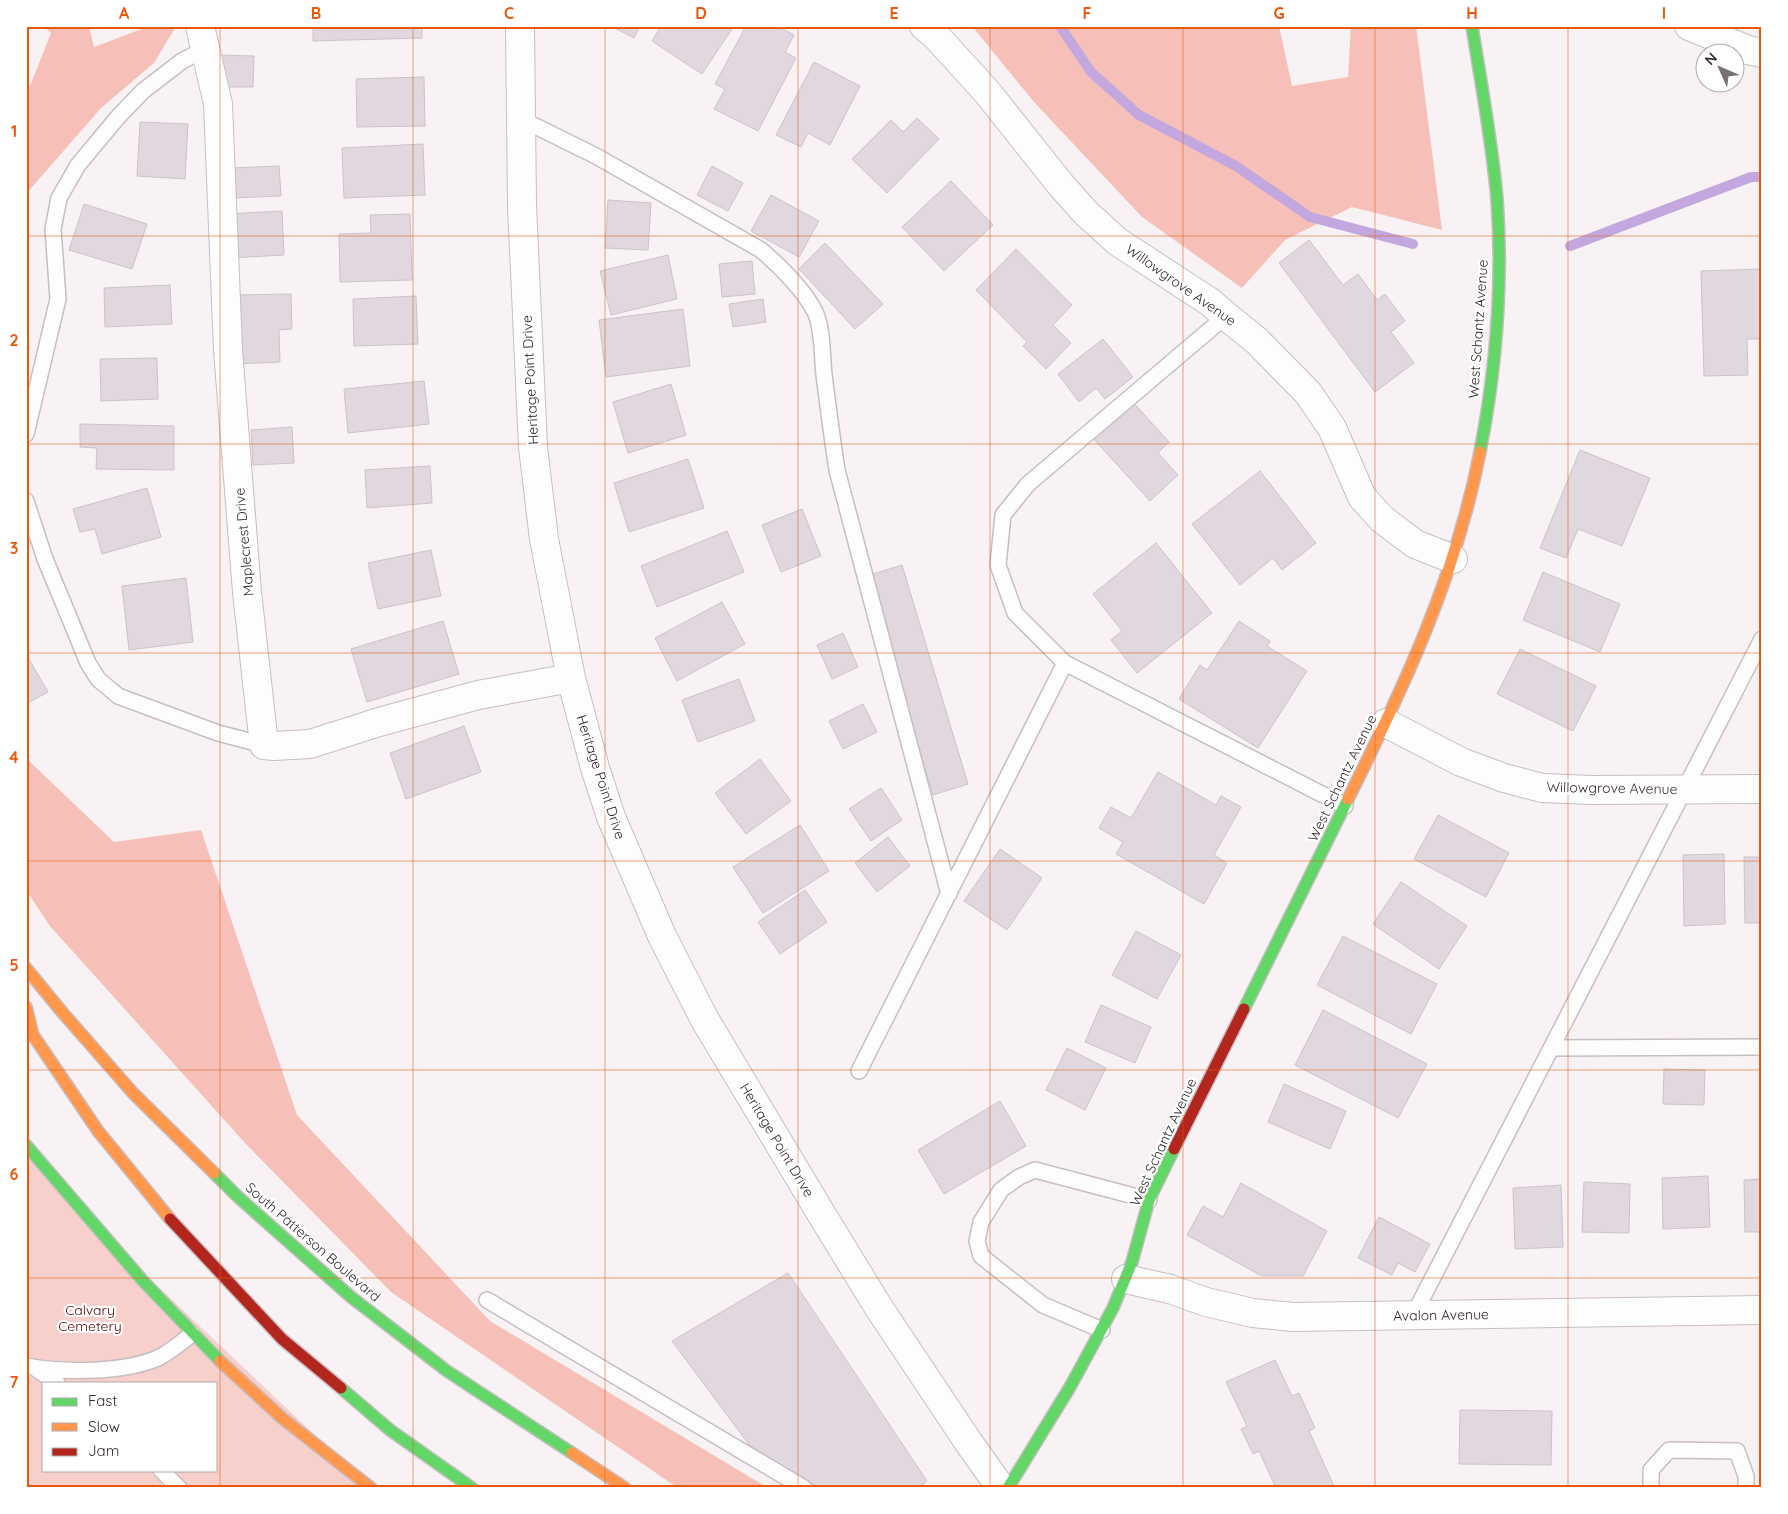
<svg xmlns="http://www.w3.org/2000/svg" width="1788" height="1514" viewBox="0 0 1788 1514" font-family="Quicksand,sans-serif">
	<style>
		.green { fill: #f7d0cb; fill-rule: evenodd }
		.forest { fill: #f6c0b9 }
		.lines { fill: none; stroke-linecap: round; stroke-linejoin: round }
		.stream { stroke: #c3a8df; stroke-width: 10 }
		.building { fill: #e0d8de; stroke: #cac3c9 }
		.lane-casing { stroke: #c7bec2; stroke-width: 18 }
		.street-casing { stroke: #c7bec2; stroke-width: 30 }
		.fast-casing { stroke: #c7bec2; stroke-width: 14 }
		.slow-casing { stroke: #c7bec2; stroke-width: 14 }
		.jam-casing { stroke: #c7bec2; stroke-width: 14 }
		.lane { stroke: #fefdfe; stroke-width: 15 }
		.street { stroke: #fefdfe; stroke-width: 28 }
		.fast { stroke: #63d668; stroke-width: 11 }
		.slow { stroke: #ff974d; stroke-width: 11 }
		.jam { stroke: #b3261e; stroke-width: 11 }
		.grid { fill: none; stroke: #e8590c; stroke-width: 1; stroke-opacity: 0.55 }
		.labels { text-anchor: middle; stroke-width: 4.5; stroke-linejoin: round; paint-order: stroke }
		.street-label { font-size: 14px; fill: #35282e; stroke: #fff }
		.park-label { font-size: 14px; fill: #590401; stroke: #fff }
		.neatline { fill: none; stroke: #e8590c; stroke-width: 2 }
		.grid-label { font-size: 16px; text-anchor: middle; font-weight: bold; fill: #e8590c }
	</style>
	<rect width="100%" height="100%" fill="#f8f2f5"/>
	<path class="green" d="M26 1145 98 1230 371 1488H26ZM44 1383H216V1470H44Z"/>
	<path class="forest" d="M43 26H89L94 47 147 27 175 28 154 63 101 108 26 194V96L51 33Z
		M972 26H1279L1292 86 1348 77 1351 26H1416L1442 230 1352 207 1285 240 1242 288 1142 217 1034 102Z
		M26 758 114 842 201 830 297 1115 490 1321 768 1488H678L391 1292 245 1143 50 926 26 890Z"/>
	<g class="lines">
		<path class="stream" d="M1060 26 1091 72 1139 115 1236 166 1310 217 1413 244
			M1570 246 1751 177H1762"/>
	</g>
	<path class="building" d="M313 26H422V38L313 41Z
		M611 26H640L634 38Z
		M661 26H734L702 74 652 41Z
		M746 26H777L794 35 785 52 796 58 758 131 714 109 725 89 715 84Z
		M220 55 254 56 253 87H219Z
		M814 62 860 86 830 145 808 133 801 147 776 135Z
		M424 77 425 126 357 127 356 79Z
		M917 118 939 139 887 193 852 159 891 120 903 132Z
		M140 122 188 124 185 179 137 176Z
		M423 144 425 195 344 198 342 148Z
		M279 166 281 196 232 198 230 168Z
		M712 166 743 183 728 211 697 195Z
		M951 181 993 225 944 271 902 227Z
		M771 195 819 221 799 257 751 231Z
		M608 200 651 203 648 250 605 248Z
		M84 204 147 224 132 269 69 250Z
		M282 211 284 255 229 258 227 214Z
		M410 214 412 280 340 282 339 234 371 233 370 215Z
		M1309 240 1343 285 1358 274 1377 300 1385 294 1405 321 1391 332 1414 363 1375 392 1279 263Z
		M825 243 883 304 855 329 799 269Z
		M1016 249 1072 305 1053 325 1071 343 1046 369 1023 346 1027 342 976 290Z
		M668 255 677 299 611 315 600 271Z
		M752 261 755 294 722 297 719 264Z
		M1762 269V339H1747L1748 375 1704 376 1701 271Z
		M170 285 172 324 105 327 104 288Z
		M291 294 292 329 279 330 280 362 236 364 234 295Z
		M416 296 418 344 354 346 353 299Z
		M763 299 766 322 733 327 729 304Z
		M683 309 690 366 606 377 599 320Z
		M1103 339 1133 377 1105 399 1096 388 1079 402 1058 374Z
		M157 358 158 399 101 401 100 359Z
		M424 381 429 424 348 433 344 389Z
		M671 384 686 435 628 453 613 402Z
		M1131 400 1169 442 1158 453 1178 475 1150 501 1091 436Z
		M80 424 174 426V470L96 469 97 448 80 447Z
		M292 427 294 463 253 465 251 430Z
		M1580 450 1650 478 1622 546 1578 529 1566 558 1540 548Z
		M688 459 704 508 629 532 614 483Z
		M430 466 432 503 367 508 365 470Z
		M1260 471 1316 543 1282 570 1273 558 1240 585 1192 524Z
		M147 488 161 537 102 554 95 529 80 532 73 509Z
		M802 509 821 556 781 572 762 525Z
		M727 531 744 572 657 607 641 566Z
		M1156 543 1212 613 1137 673 1111 640 1122 631 1093 594Z
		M431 550 441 596 378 609 368 563Z
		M902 565 968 784 933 795 867 576Z
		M1543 572 1620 604 1600 652 1523 620Z
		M186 578 193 642 129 650 122 586Z
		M722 602 745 644 677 681 655 638Z
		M443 621 459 674 367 702 351 649Z
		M1239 621 1270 641 1267 646 1307 671 1258 748 1179 699 1200 665 1207 670Z
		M843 633 858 667 832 679 817 645Z
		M1520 649 1596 686 1573 731 1497 694Z
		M26 654 48 692 26 704Z
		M739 679 755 721 698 742 682 700Z
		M863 704 877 732 843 749 829 721Z
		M464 726 481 772 406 799 390 753Z
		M760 759 791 801 746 834 715 793Z
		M1158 772 1216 805 1221 796 1241 807 1214 855 1227 863 1204 904 1116 854 1123 842 1099 828 1111 807 1131 818Z
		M881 788 902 820 871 841 849 809Z
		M1438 815 1509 853 1486 897 1414 859Z
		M800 825 829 871 763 913 733 867Z
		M888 837 910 866 877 892 855 863Z
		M1000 849 1042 878 1007 930 964 901Z
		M1724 854 1725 924 1684 926 1683 855Z
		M1744 857H1762V923H1745Z
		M1401 882 1467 926 1439 969 1373 924Z
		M805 890 827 922 780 954 758 922Z
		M1136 931 1181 955 1157 999 1112 975Z
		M1343 936 1437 984 1411 1034 1317 985Z
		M1101 1005 1151 1027 1135 1063 1085 1042Z
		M1323 1010 1427 1064 1398 1118 1295 1065Z
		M1067 1048 1106 1068 1085 1110 1046 1090Z
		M1664 1069 1705 1070 1704 1105 1663 1104Z
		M1284 1084 1346 1111 1330 1149 1268 1122Z
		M1000 1101 1026 1146 944 1194 918 1150Z
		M1708 1176 1710 1227 1663 1229 1662 1178Z
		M1762 1179V1232H1745L1744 1180Z
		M1584 1182 1630 1184 1629 1233 1582 1232Z
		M1241 1183 1327 1231 1303 1276H1262L1187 1235 1203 1206 1223 1217Z
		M1561 1185 1563 1247 1515 1249 1513 1188Z
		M1379 1217 1430 1244 1415 1272 1398 1263 1392 1275 1358 1258Z
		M788 1273 927 1481 919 1488H820L750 1446 672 1341Z
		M1275 1360 1292 1396 1299 1393 1315 1428 1309 1431 1335 1488H1276L1259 1451 1253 1454 1241 1429 1247 1426 1226 1382Z
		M1460 1410 1552 1411 1551 1465 1459 1464Z"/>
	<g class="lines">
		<defs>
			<path id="lane" d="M521 119 596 156 761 250C779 265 806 292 816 314 823 332 822 356 824 375 828 406 832 438 837 470L949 894
				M1226 316 1028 484 1003 515 998 565 1015 613 1065 663 1345 806
				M26 434 58 299 53 229 59 198 78 165 118 117 143 91 182 61 205 49
				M26 501 45 559 88 663 98 679 118 696 218 733 264 745
				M1551 1048 1762 1047
				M859 1071 1065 663
				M487 1300 804 1488
				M1413 1316 1762 639
				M1102 1330 1043 1305 981 1256 977 1241 981 1222 1001 1190 1019 1177 1035 1170 1149 1200
				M26 1366C64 1373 126 1373 160 1357 171 1351 182 1342 192 1334
				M35 1368 57 1383
				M161 1470 179 1488
				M1651 1488V1470L1669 1450 1737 1451 1746 1476V1488"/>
			<path id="street" d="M200 26 218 104 228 350 247 592 264 745 274 746 310 744 379 722 478 695 571 678
				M520 26 522 205 533 447 544 539 571 678 595 768 611 817 662 936 705 1020 822 1215 879 1308 969 1443 1001 1488
				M924 26 936 36 987 92 1061 185 1086 213 1118 242 1210 302 1226 316 1257 341 1308 393 1332 428 1362 497 1382 519 1415 544 1453 559
				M1689 26 1748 50 1762 53
				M1386 723 1461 762 1504 778 1542 788 1591 790 1762 789
				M1126 1279 1170 1289 1206 1302 1253 1313 1293 1317 1762 1310"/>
			<path id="fast" d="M1472 26C1481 83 1492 141 1497 199 1503 283 1496 370 1480 452
				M1244 1009 1348 799
				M26 1145 143 1281 220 1361
				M214 1173 237 1196 351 1297 447 1371 572 1453
				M341 1388 390 1430 472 1488
				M1008 1488 1070 1387 1113 1308 1132 1262 1149 1200 1174 1149"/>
			<path id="slow" d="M1348 799C1404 687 1456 576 1480 452
				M26 968 62 1012 133 1093 214 1173
				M26 1007 33 1035 98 1131 170 1219
				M220 1361 282 1418 371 1488
				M572 1453 625 1488"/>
			<path id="jam" d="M1174 1149 1244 1009
				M170 1219 282 1339 341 1388"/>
		</defs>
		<use href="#lane" class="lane-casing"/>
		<use href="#street" class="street-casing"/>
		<use href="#fast" class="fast-casing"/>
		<use href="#slow" class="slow-casing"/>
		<use href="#jam" class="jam-casing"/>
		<use href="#lane" class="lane"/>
		<use href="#street" class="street"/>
		<use href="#fast" class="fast"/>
		<use href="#slow" class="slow"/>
		<use href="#jam" class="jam"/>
	</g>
	<path class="grid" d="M220 26V1488M413 26V1488M605 26V1488M798 26V1488M990 26V1488M1183 26V1488M1375 26V1488M1568 26V1488M26 236H1762M26 444H1762M26 653H1762M26 861H1762M26 1070H1762M26 1278H1762"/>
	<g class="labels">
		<g class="street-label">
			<text transform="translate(1181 285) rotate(35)" y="5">Willowgrove Avenue</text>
			<text transform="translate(1478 329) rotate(-86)" y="5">West Schantz Avenue</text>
			<text transform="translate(530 380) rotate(-93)" y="5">Heritage Point Drive</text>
			<text transform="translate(244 542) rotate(-95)" y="5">Maplecrest Drive</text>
			<text transform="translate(601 777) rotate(72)" y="5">Heritage Point Drive</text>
			<text transform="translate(1342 778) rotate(-64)" y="5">West Schantz Avenue</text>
			<text transform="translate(1612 788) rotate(1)" y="5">Willowgrove Avenue</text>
			<text transform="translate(777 1140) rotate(59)" y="5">Heritage Point Drive</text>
			<text transform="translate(1163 1142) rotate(-65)" y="5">West Schantz Avenue</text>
			<text transform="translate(313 1242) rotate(41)" y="5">South Patterson Boulevard</text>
			<text transform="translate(1441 1315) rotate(-1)" y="5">Avalon Avenue</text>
		</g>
		<g class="park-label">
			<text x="90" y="1315">Calvary<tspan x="90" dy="16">Cemetery</tspan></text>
		</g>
	</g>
	<rect width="1788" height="1514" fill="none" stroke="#ffffff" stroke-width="55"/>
	<rect x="42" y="1382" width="175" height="90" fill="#ffffff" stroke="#aea9ab"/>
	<rect x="52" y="1398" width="25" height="8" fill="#63d668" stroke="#aea9ab"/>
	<text x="88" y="1406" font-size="15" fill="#35282e">Fast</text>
	<rect x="52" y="1423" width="25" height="8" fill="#ff974d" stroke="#aea9ab"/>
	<text x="88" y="1432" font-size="15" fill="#35282e">Slow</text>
	<rect x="52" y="1448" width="25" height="8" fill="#b3261e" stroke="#aea9ab"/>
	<text x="88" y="1456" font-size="15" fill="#35282e">Jam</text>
	<g transform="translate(1720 68) rotate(315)"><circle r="24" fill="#ffffff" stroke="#aea9ab"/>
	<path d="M0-4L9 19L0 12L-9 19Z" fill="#796f74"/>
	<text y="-8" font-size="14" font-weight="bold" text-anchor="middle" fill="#35282e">N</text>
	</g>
	<rect x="28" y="28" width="1732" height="1458" class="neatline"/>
	<g class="grid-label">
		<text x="124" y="19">A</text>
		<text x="316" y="19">B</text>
		<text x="509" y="19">C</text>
		<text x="701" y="19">D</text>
		<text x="894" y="19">E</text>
		<text x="1087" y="19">F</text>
		<text x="1279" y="19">G</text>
		<text x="1472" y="19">H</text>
		<text x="1664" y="19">I</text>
		<text x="14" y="137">1</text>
		<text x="14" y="346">2</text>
		<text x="14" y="554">3</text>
		<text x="14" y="763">4</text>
		<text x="14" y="971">5</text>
		<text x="14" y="1180">6</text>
		<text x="14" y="1388">7</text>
	</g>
</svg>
